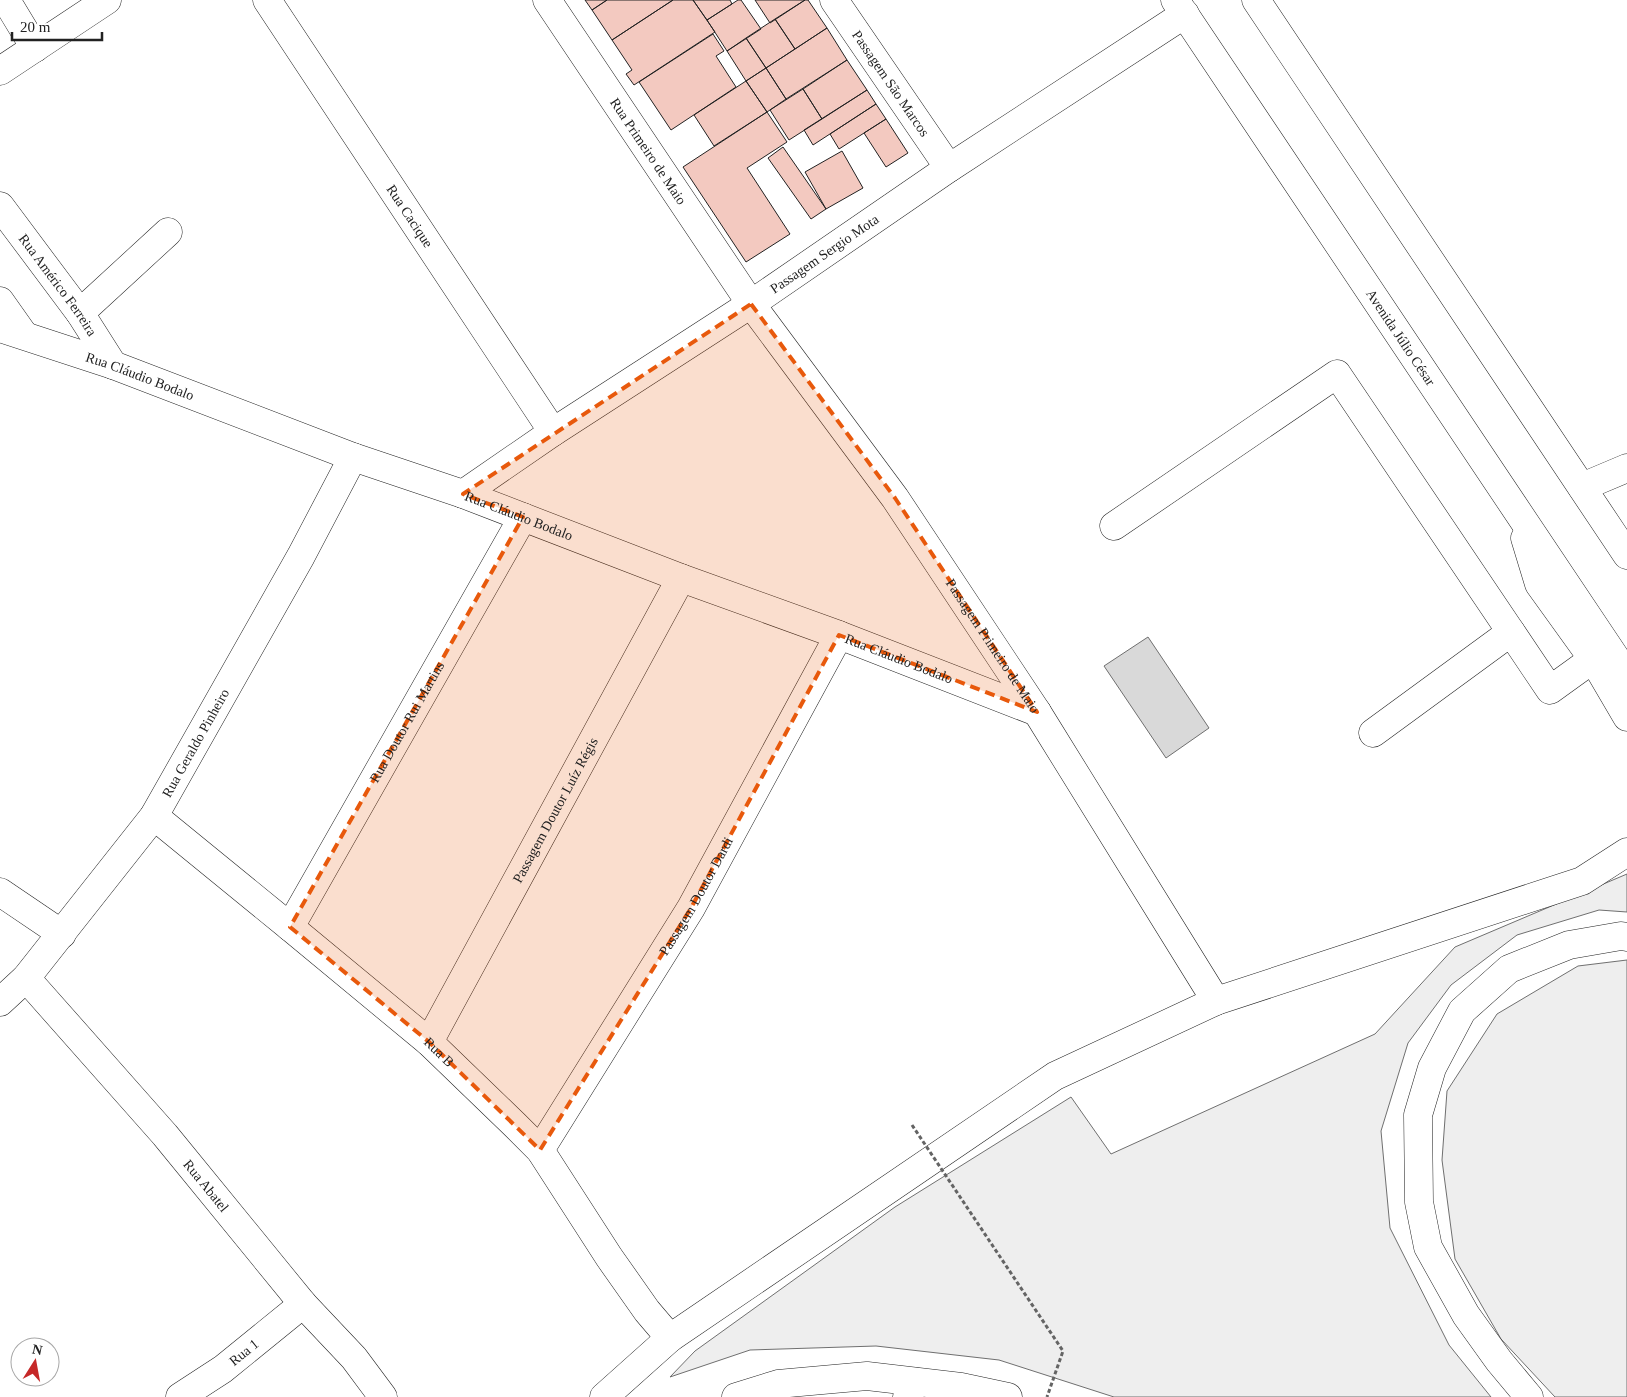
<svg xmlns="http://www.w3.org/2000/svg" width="1627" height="1397" viewBox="0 0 1627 1397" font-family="'Times New Roman',serif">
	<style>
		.green { fill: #eee; stroke: #6f6f6f }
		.water { fill: #d9d9d9; stroke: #6f6f6f }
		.building { fill: #f3c9c0; stroke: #222 }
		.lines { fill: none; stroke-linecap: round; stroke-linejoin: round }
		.minor-casing { stroke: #222; stroke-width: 29 }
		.major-casing { stroke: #222; stroke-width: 29 }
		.minor { stroke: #fff; stroke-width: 28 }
		.major { stroke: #fff; stroke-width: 28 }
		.path-bridge { stroke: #646464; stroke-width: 3; stroke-dasharray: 4 2.5; stroke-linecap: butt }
		.marked { fill: #e8590c; fill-opacity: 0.2; stroke: #e8590c; stroke-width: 4; stroke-dasharray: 10 6; stroke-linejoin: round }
		.labels { text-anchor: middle; stroke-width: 4; stroke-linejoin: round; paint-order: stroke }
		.street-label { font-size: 14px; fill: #222; stroke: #fff }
	</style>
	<rect width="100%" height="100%" fill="#fff"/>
	<path class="green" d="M1627 874V912L1599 910 1517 935 1451 985 1408 1043 1381 1131 1390 1228 1449 1345 1491 1397H1114L999 1360 876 1346 750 1350 670 1377 695 1351 895 1207 1071 1097 1111 1154 1375 1034 1455 947Z
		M1627 960V1397H1555L1501 1339 1455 1259 1442 1160 1447 1091 1497 1014 1578 966Z"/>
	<path class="water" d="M1148 637 1209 728 1166 758 1104 666Z"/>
	<path class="building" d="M585 0H607L592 10Z
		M607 0H673L612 40 592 10Z
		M673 0H693L715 32 634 85 626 74 632 70 612 40Z
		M693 0H730L732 4 707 20Z
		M738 0H741L761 29 727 51 707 20Z
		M755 0H805L770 23Z
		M805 0H808L827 28 795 49 775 19Z
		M775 19 795 49 766 68 746 38Z
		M827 28 847 60 786 99 766 68Z
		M713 34 724 51 716 56 736 87 671 130 639 82Z
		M746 38 766 68 746 81 727 51Z
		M847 60 867 90 822 119 803 89Z
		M766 68 786 99 767 112 746 81Z
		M746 81 767 112 714 146 694 115Z
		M803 89 822 119 789 140 770 110Z
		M867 90 876 104 813 145 804 130Z
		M876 104 886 119 839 149 830 134Z
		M767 112 787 142 747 168 790 234 746 262 683 167Z
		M886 119 908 153 886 167 864 133Z
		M783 147 826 209 811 219 768 158Z
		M842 151 863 188 826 209 805 172Z"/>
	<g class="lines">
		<defs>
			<g id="minor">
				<path d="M6 0 35 48"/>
				<path id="s1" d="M267 0 553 432"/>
				<path id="s2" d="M547 0 751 304 895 498 1037 712 1216 1001"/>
				<path id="s3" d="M834 0 949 168"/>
				<path d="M0 71 107 0"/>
				<path id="s4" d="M0 206 80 313 113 365"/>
				<path d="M0 301 24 335"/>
				<path d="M80 313 168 232"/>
				<path id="s5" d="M0 328 113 365 353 457 463 494 681 578 839 635 1037 712"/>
				<path d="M1582 487 1627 468"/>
				<path id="s6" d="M463 494 553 432 751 304 949 168 1185 14"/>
				<path d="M1114 526 1337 374 1511 632"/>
				<path d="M1373 733 1511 632 1550 690 1593 659"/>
				<path id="s7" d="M154 816 290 927 429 1042 515 1125 540 1150 609 1257 647 1311 670 1338"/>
				<path d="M0 892 62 934"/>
				<path id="s8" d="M290 927 523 517"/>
				<path id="s9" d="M26 978 165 1135 303 1304 354 1358 383 1397"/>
				<path id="s10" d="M0 1002 26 978 154 816 301 556 353 457"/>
				<path id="s11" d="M429 1042 681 578"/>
				<path id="s12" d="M540 1150 691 908 839 635"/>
				<path id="s13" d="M180 1397 223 1369 303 1304"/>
				<path d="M907 1397 916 1382"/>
			</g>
			<g id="major">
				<path id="s14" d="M1175 0 1627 675"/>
				<path d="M1256 0 1627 555"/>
				<path d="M1525 538 1539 584 1593 659 1627 717"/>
				<path d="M604 1397 670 1338 1055 1076 1216 1001 1582 881 1627 852"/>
				<path d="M736 1397 778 1384 867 1376 961 1387 1008 1397"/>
				<path d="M1529 1397 1499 1361 1466 1315 1428 1247 1419 1202 1418 1115 1432 1068 1462 1011 1509 969 1569 945 1621 936 1627 937"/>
			</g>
		</defs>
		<use href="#minor" class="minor-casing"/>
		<use href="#major" class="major-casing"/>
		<use href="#minor" class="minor"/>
		<use href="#major" class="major"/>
		<path class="path-bridge" d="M912 1125 1063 1351 1047 1397"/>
	</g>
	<path class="marked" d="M751 304 895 498 1037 712 839 635 691 908 540 1150 429 1042 290 927 523 517 463 494Z"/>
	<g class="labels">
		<g class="street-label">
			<text dy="5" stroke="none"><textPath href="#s3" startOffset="101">Passagem São Marcos</textPath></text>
			<text dy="5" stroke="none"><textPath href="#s2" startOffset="182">Rua Primeiro de Maio</textPath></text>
			<text dy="5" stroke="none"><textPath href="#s1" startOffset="259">Rua Cacique</textPath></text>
			<text dy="5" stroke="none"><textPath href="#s6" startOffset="434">Passagem Sergio Mota</textPath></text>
			<text dy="5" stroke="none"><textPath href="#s4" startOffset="98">Rua Américo Ferreira</textPath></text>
			<text dy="5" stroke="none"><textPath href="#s14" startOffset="406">Avenida Júlio César</textPath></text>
			<text dy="5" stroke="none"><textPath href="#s5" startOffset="148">Rua Cláudio Bodalo</textPath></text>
			<text dy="5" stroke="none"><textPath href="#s5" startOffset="552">Rua Cláudio Bodalo</textPath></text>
			<text dy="5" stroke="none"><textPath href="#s2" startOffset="785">Passagem Primeiro de Maio</textPath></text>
			<text dy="5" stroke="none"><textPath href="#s5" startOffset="958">Rua Cláudio Bodalo</textPath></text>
			<text dy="5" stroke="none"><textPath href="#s8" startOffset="236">Rua Doutor Rui Martins</textPath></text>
			<text dy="5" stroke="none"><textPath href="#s10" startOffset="326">Rua Geraldo Pinheiro</textPath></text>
			<text dy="5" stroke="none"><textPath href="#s11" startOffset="264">Passagem Doutor Luíz Régis</textPath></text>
			<text dy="5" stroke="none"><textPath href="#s12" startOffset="298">Passagem Doutor Dardi</textPath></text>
			<text dy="5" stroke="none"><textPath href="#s7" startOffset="370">Rua B</textPath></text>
			<text dy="5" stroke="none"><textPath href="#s9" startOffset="275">Rua Abatel</textPath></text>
			<text dy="5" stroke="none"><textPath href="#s13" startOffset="78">Rua 1</textPath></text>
		</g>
	</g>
	<g transform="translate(35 1362) rotate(11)"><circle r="24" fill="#ffffff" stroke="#a7a7a7"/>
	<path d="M0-4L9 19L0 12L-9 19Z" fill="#c62828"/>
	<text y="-8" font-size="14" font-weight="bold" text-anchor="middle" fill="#222222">N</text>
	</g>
	<path d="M12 32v8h90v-8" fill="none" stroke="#222222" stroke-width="2.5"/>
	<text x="20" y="32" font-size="15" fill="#222222" stroke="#ffffff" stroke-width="4" paint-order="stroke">20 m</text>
</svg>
